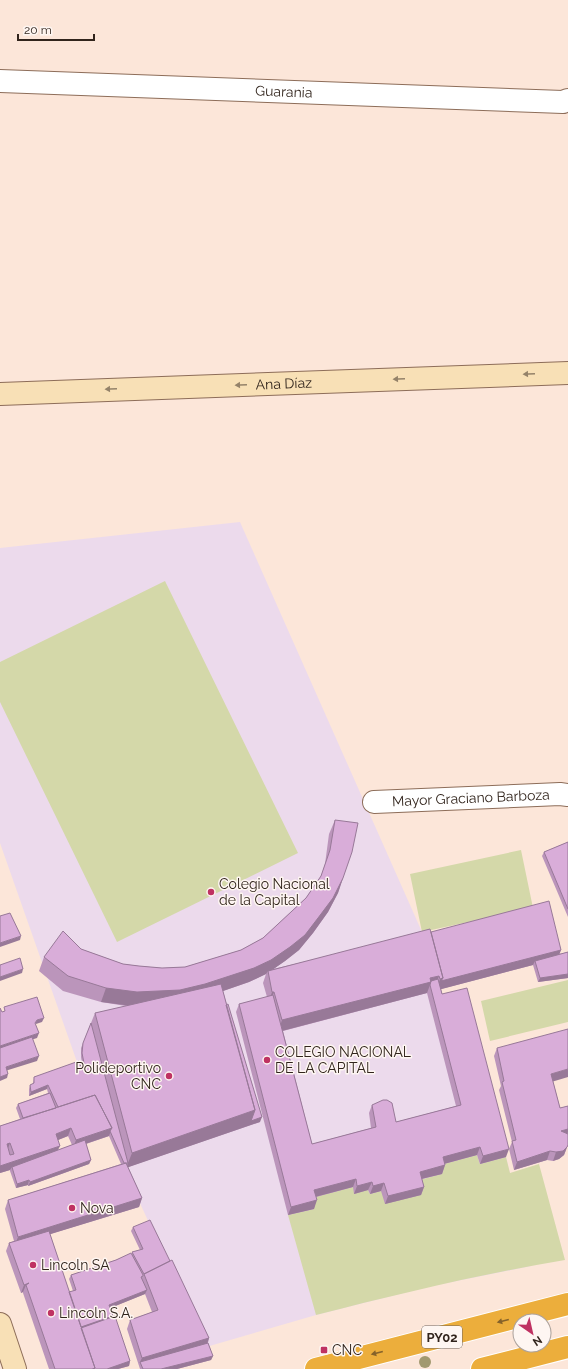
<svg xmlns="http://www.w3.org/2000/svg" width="568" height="1369" viewBox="0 0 568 1369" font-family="Raleway,sans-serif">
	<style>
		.education { fill: #ecdaec }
		.green { fill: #d4d8a9 }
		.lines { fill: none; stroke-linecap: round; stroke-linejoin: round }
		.minor-casing { stroke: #8d6d59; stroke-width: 24 }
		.secondary-casing { stroke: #8d6d59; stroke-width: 24 }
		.trunk-casing { stroke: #fff; stroke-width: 24 }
		.minor { stroke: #fff; stroke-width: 22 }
		.secondary { stroke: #f8e0b6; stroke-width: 22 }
		.trunk { stroke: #ecae3c; stroke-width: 22 }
		.tree { fill: #a2996f }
		.wall { fill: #bb95bb; fill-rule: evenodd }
		.shaded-wall { fill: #987998 }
		.building { fill: #d9add9; stroke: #987998; fill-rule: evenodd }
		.oneway { fill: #948269 }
		.oneway2 { fill: #85622a }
		.poi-dot { fill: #bf3262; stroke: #fef6f2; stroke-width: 1.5 }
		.labels { text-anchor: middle; stroke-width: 3; stroke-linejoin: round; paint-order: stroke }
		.shield { fill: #fef6f2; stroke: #6e635c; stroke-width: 1 }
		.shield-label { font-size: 13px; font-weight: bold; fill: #31241c }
		.street-label { font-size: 14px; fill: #31241c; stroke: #fef6f2 }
		.poi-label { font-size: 14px; fill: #31241c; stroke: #fef6f2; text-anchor: start }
	</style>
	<rect width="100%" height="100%" fill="#fce6d9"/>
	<path class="education" d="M240 522 426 941 439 1002 506 1157 531 1266 427 1287 316 1315 206 1347 83 1079 0 843V548Z"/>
	<path class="green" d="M165 581 298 853 117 942 0 702V662Z
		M521 850 533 908 422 932 410 874Z
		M568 980V1022L490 1041 481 1001Z
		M477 1155 480 1164 506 1157 510 1173 539 1164 565 1260C481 1274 398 1294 316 1315L288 1215 314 1209 311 1198 353 1187 368 1190 370 1194 441 1174 440 1165Z"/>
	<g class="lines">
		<defs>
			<g id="minor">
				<path id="s1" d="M0 81 563 102 568 100"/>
				<path id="s2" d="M374 802 560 794 568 795"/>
			</g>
			<g id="secondary">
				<path id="s3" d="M0 394 568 373"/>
				<path d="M0 1324 15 1369"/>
			</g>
			<path id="trunk" d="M316 1369 568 1304
				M482 1369 568 1347"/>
		</defs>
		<use href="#minor" class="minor-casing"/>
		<use href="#secondary" class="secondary-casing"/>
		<use href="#trunk" class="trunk-casing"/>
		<use href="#minor" class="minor"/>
		<use href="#secondary" class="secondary"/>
		<use href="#trunk" class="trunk"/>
	</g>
	<circle class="tree" cx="425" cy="1362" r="6"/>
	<path class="wall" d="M335 820 343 878 338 893 328 912 313 933 299 950 285 961 273 969 431 932 561 950 559 954 568 952V978L538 982 533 965 441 989 442 994 506 1157 480 1164 477 1155 444 1164 445 1165 442 1174 422 1179 424 1187 421 1195 385 1204 381 1191 370 1194 368 1190 354 1194 353 1187 316 1197 314 1209 288 1215 236 1012 239 1004 267 997 263 983 266 974 249 982 223 991 260 1122 128 1167 142 1198 139 1207 50 1234 69 1292 73 1291 69 1279 71 1275 116 1260 132 1254V1252L140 1250 131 1231 133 1227 170 1261 209 1338 208 1343 213 1356 211 1360 177 1369H140L127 1329 130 1320 152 1312 145 1294 110 1308 113 1316V1317L130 1361 129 1366 118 1369H49L23 1293V1292L21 1293 6 1251 9 1243 14 1241 5 1209 8 1200 121 1164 109 1136 86 1144 91 1160 89 1164 28 1186V1185L16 1188 10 1171V1170L0 1173V1126L20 1119 16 1108 18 1104 48 1093 47 1089 29 1096V1089L30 1085 33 1084 34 1077 83 1069 81 1057V1048L95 1013 126 1006 101 1002 63 991 39 971 44 957 81 949 123 964 139 966 162 968 185 967 241 950 263 938 306 898 321 876 325 864 329 834ZM427 993 456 1106 396 1122 372 1105 369 1113 371 1128 312 1144 283 1031ZM68 1136 72 1145 58 1150V1140Z
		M568 842V917L542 856 544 852Z
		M497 1048 553 1081 560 1108 568 1106V1145L564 1155 559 1159 553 1161 547 1160 514 1170 509 1149 512 1142 499 1090 501 1086 494 1056Z"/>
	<path class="shaded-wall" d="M343 878 338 893 328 912 313 933 299 950 285 961 268 973V971L266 974 249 982 200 999 132 1006 101 1002 106 988 205 984Z
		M21 936 20 940 0 947V943Z
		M561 950 558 958 535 961 533 965 438 990 436 991 440 979 443 978Z
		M23 969 22 973 0 981V977Z
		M568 974V978L538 982 540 978Z
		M439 976 435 987 430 985 427 993 278 1032 282 1020Z
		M272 992H274L270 1004H268Z
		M44 1018 42 1022 36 1024 35 1023 37 1020Z
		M39 1033 37 1038 0 1050V1046Z
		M39 1056 37 1061 5 1071 6 1067Z
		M568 1069V1077L548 1083 551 1074Z
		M8 1074 7 1078 0 1081V1077Z
		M48 1085 47 1089 29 1096 31 1092Z
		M255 1110 262 1117 260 1122 126 1168 132 1153Z
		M71 1128 68 1136 53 1142 56 1134Z
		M112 1128 109 1136 73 1148 76 1140Z
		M568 1129V1132L567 1136 561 1131Z
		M10 1143 7 1151V1144Z
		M60 1146 56 1154 12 1167 10 1170 0 1173V1166Z
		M480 1147 477 1155 440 1165 443 1157Z
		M567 1147 564 1155 559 1159 553 1161 556 1152Z
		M509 1149 506 1157 480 1164 483 1156Z
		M550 1151 547 1160 514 1170 517 1162Z
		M91 1160 89 1164 28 1186 30 1182Z
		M445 1165 442 1174 417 1180 420 1172Z
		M356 1179 353 1187 311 1198 314 1190Z
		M29 1180 28 1185 16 1188 17 1184Z
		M372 1182 368 1190 354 1194 357 1186Z
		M384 1183 381 1191 370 1194 373 1186Z
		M424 1187 421 1195 385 1204 388 1196Z
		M142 1198 139 1207 15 1245 18 1237Z
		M317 1200 314 1209 288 1215 291 1207Z
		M29 1283 26 1285 23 1292 21 1293 24 1285Z
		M147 1290 145 1294 108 1309 109 1305Z
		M113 1316 111 1320 80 1331 79 1327Z
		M209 1338 206 1347 140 1362 142 1358Z
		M213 1356 211 1360 177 1369H161Z
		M130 1361 129 1366 118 1369H107Z"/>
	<path class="building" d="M335 820 358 823 352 852 343 878 333 898 318 918 305 935 290 947 271 960 254 968 205 984 180 990 137 992 106 988 68 976 44 957 63 931 81 949 123 964 139 966 162 968 185 967 241 950 263 938 306 898 321 876 330 850Z
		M568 842V909L544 852Z
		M549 901 561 950 441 981 443 978 431 932Z
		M10 913 21 936 0 943V916Z
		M430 929 443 978 440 979 439 976 430 978 431 982 282 1020 274 992H272L268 971Z
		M568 952V974L540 978 535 961Z
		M20 958 23 969 0 977V965Z
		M438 979 442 994 467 988 509 1149 483 1156 480 1147 443 1157 445 1165 420 1172 424 1187 388 1196 384 1183 373 1186 372 1182 357 1186 356 1179 314 1190 317 1200 291 1207 239 1004 273 995 312 1144 376 1127 372 1105 383 1100H387L392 1103 396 1122 461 1105 430 985 431 981Z
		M221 984 255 1110 132 1153 95 1013Z
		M37 997 44 1018 37 1020 35 1023 39 1033 0 1046V1008L2 1012 5 1011 4 1007Z
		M228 1004 262 1117 251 1121 255 1110 226 1005Z
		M91 1023 128 1163H124L110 1131 112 1128 95 1095 58 1107 48 1085 31 1092 30 1085 34 1083V1077L79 1061 82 1070 85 1068 82 1053 83 1043Z
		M568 1029V1069L551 1074 560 1108 568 1106V1129L561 1131 568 1134V1145L567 1147 563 1151 556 1152 550 1151 517 1162 512 1141 516 1140 502 1082 504 1081 497 1048Z
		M32 1037 39 1056 6 1067 8 1074 0 1077V1048Z
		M50 1093 56 1108 23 1118 18 1104Z
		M95 1095 112 1128 76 1140 71 1128 56 1134 60 1146 0 1166V1126ZM10 1143 14 1154 10 1155 7 1144Z
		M85 1140 91 1160 30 1182 29 1180 17 1184 12 1167Z
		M126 1163 142 1198 18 1237 8 1200Z
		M150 1220 170 1261 144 1274 132 1252 143 1249 133 1227Z
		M49 1231 95 1368 92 1369H55L26 1285 29 1283 24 1285 9 1243Z
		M131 1253 143 1275V1276L141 1277 147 1290 109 1305 113 1316 81 1327 69 1292 76 1290 71 1275 116 1260Z
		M172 1260 209 1338 142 1358 130 1320 158 1310 144 1274Z
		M115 1316 130 1361 107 1369H94L95 1368 81 1328Z
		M208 1343 213 1356 161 1369H143L140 1362Z"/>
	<defs><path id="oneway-solid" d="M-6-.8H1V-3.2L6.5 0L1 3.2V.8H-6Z"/></defs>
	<g class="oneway">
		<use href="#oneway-solid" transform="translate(529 374) rotate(178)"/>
		<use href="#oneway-solid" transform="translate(399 379) rotate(178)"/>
		<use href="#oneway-solid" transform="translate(241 385) rotate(178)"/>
		<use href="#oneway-solid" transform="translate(111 389) rotate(178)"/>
	</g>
	<g class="oneway2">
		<use href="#oneway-solid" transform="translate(503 1321) rotate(166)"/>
		<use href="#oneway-solid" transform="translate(377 1353) rotate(166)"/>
	</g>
	<g class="poi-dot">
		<circle cx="211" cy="892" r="4"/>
		<circle cx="267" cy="1060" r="4"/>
		<circle cx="169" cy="1076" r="4"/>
		<circle cx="72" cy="1208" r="4"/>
		<circle cx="33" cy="1265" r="4"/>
		<circle cx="51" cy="1313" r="4"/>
		<rect x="320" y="1346" width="8" height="8" rx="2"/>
	</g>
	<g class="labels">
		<rect class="shield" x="422" y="1326" width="40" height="22" rx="3"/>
		<g class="shield-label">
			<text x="442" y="1342">PY02</text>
		</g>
		<g class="street-label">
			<text dy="5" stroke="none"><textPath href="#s1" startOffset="284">Guarania</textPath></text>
			<text dy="5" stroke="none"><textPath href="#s3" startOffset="284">Ana Díaz</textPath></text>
			<text dy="5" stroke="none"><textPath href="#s2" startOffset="97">Mayor Graciano Barboza</textPath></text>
		</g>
		<g class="poi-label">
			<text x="219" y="889">Colegio Nacional<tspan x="219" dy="16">de la Capital</tspan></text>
			<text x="275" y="1057">COLEGIO NACIONAL<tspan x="275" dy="16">DE LA CAPITAL</tspan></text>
			<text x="161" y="1073" text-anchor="end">Polideportivo<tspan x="161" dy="16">CNC</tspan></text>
			<text x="80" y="1213">Nova</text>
			<text x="41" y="1270">Lincoln SA</text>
			<text x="59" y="1318">Lincoln S.A.</text>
			<text x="332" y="1355">CNC</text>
		</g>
	</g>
	<g transform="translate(532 1333) rotate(146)"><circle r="19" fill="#fef6f2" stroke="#aca29c"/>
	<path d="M0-3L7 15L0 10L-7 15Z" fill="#bf3262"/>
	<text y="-6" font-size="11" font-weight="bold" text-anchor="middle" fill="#31241c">N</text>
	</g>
	<path d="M18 34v6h76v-6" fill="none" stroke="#31241c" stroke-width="2"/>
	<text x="24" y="34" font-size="12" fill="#31241c" stroke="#fef6f2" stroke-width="3" paint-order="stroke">20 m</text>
</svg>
